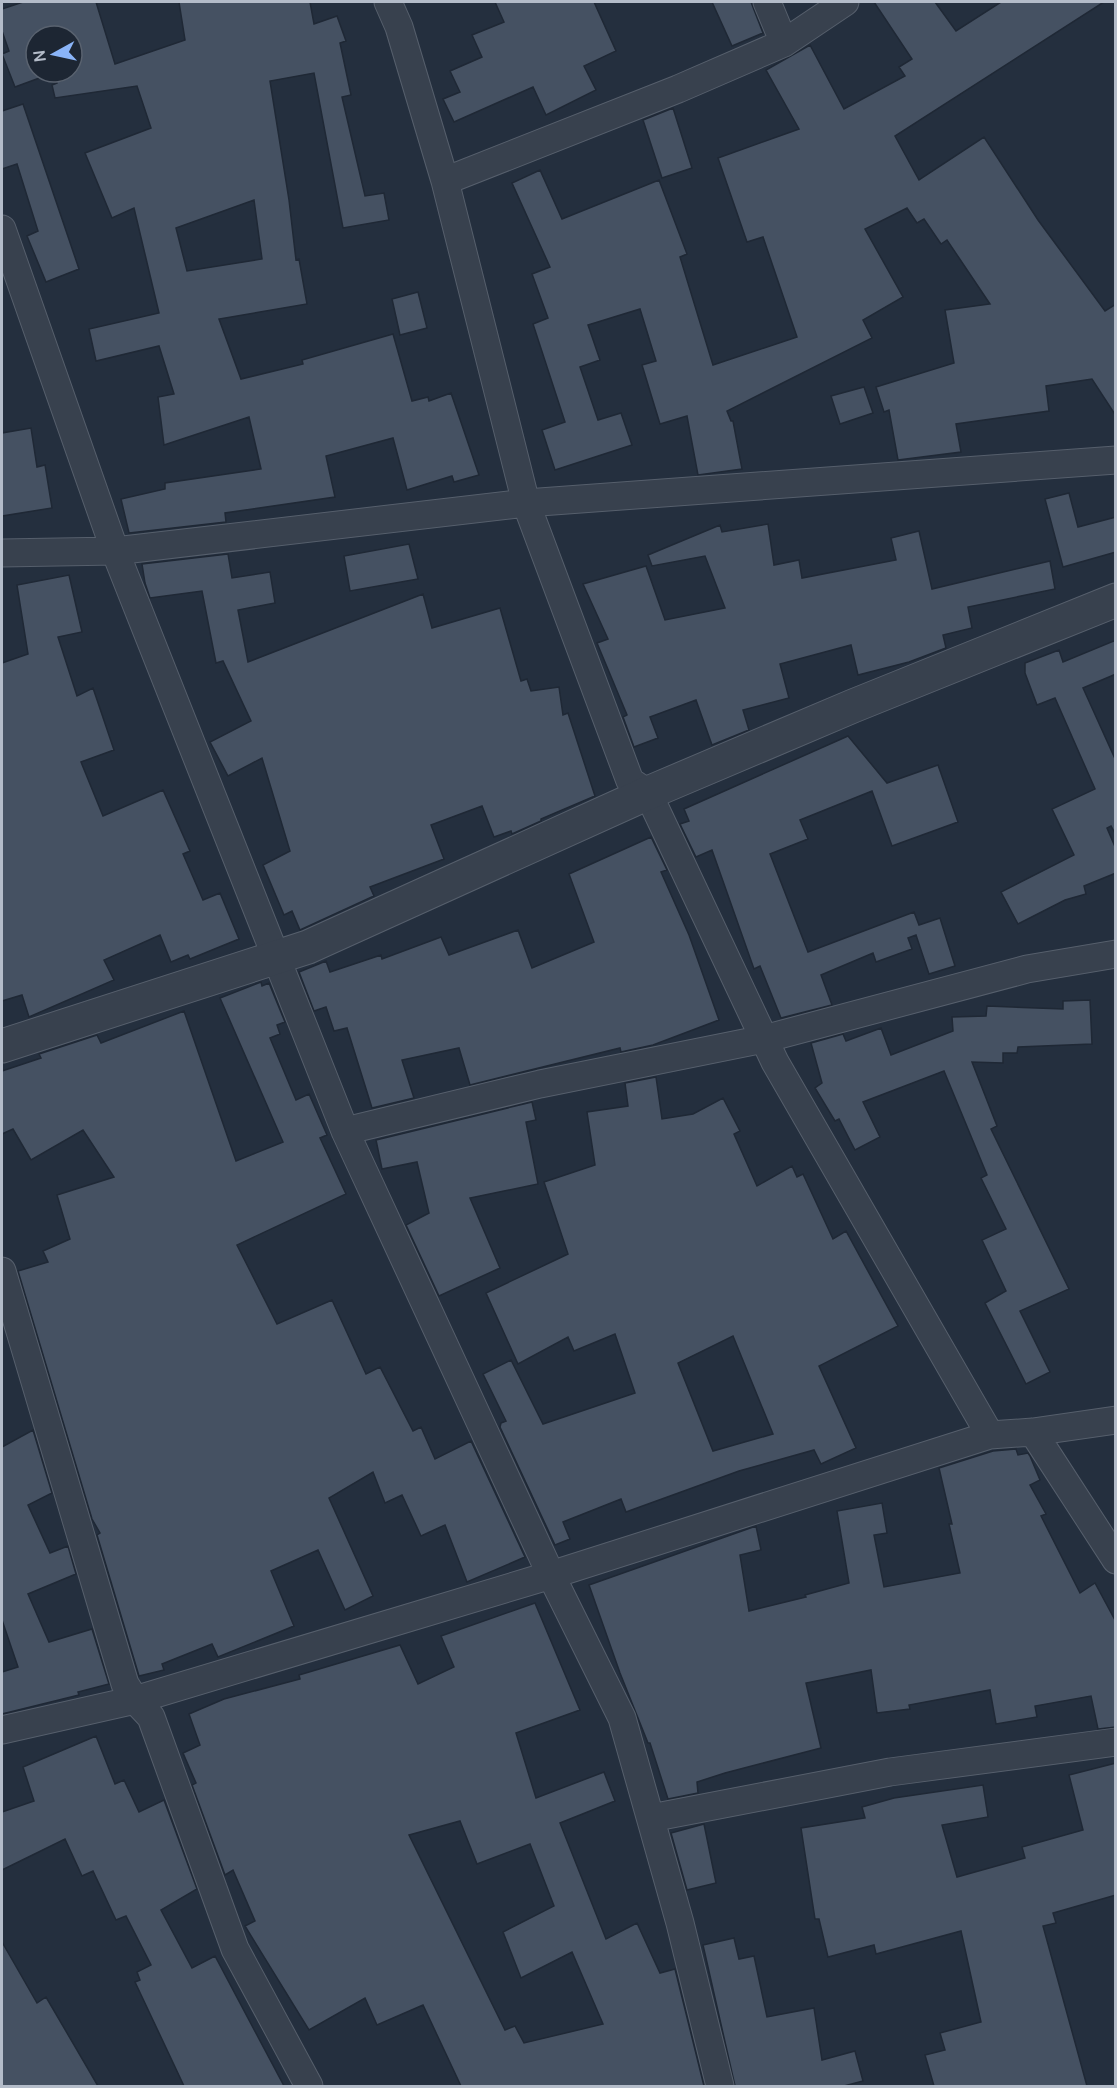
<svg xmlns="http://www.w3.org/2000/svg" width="1117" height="2088" viewBox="0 0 1117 2088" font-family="Manrope,sans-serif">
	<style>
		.building { fill: #455162; stroke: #1f2835; stroke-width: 1.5; fill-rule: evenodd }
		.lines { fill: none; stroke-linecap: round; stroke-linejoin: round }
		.minor-casing { stroke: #565f6c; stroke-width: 29 }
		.tertiary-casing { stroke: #565f6c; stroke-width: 35 }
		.minor { stroke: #38414e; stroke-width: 27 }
		.tertiary { stroke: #38414e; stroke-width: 33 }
	</style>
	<rect width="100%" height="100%" fill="#242f3e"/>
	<path class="building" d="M23 2H96L115 64 185 40 179 2H310L314 24 337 16 346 41 340 43 351 95 342 97 365 196 384 193 389 220 343 228 314 73 270 81 289 200 296 260 299 259 307 304 219 319 241 379 303 364 302 360 393 334 412 401 428 397 429 401 451 393 479 475 454 482 452 476 407 490 393 438 326 456 335 497 225 513 226 522 129 533 121 499 165 489V483L261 469 249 417 164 445 158 397 174 394 159 346 96 361 89 329 159 313 134 208 112 218 85 153 151 128 137 86 55 98 52 85 57 83 53 73 15 87 2 54 9 51 2 31V9ZM36 36H72V72H36ZM254 200 262 259 187 271 176 228Z
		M495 2H594L616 51 584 66 596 90 546 115 533 87 454 122 443 99 460 92 450 71 482 57 472 35 504 22Z
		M712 2H751L763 33 732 46Z
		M874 2H935L956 31 1001 2H1104L895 136 919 180 984 137 1038 220 1105 311 1116 304V416L1092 379 1046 386 1049 411 956 424 961 452 898 460 889 410 884 412 876 387 954 363 945 310 990 304 947 240 941 244 924 219 917 223 907 208 865 229 903 297 863 320 872 338 727 411 731 421H733L742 469 698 475 687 416 660 424 642 365 656 361 640 309 588 325 600 360 580 367 598 420 621 413 632 445 555 470 542 430 565 422 533 324 548 318 532 274 550 267 512 183 540 170 562 219 659 180 687 254 680 257 713 365 797 337 763 237 747 242 718 158 799 129 766 70 810 45 844 109 905 76 899 67 912 59Z
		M23 104 79 269 46 282 27 236 38 231 17 164 2 169V111Z
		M673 108 692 168 662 178 643 120Z
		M418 292 427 328 400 335 392 299Z
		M864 387 873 413 840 424 831 396Z
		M31 428 37 467 45 465 52 508 2 516V433Z
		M1069 493 1078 527 1116 517V552L1063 567 1045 499Z
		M768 524 774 565 799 560 802 578 896 560 891 538 919 531 932 589 1050 561 1055 589 968 607 972 628 943 635 946 648 909 662 858 675 851 645 780 664 789 698 743 710 749 730 712 745 696 700 650 717 658 738 634 747 623 717 627 715 597 643 608 639 583 584 646 566 665 620 725 608 705 556 652 566 648 555 720 525 722 532Z
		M409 544 418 579 350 591 344 556Z
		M228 554 232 578 270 572 275 603 238 610 248 662 423 594 432 628 500 608 521 681 527 679 531 691 559 687 563 715 568 713 595 796 541 819V821L512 834 511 831 494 837 482 806 431 825 444 859 370 887 374 896 300 930 292 911 284 915 263 865 290 851 262 758 228 776 210 742 251 721 223 661 216 663 202 591 150 598 145 583 142 564Z
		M69 575 82 632 58 637 77 696 93 688 114 750 81 762 103 816 163 790 190 851 183 854 203 900 220 893 239 939 190 959 188 955 171 962 160 935 104 960 114 980 29 1017 22 995 2 1001V663L28 654 17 585Z
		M1116 640V674L1083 688 1116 761V835L1111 826 1107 828 1116 849V873L1084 886 1086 894 1065 900 1018 924 1001 892 1074 855 1052 809 1095 789 1055 698 1037 705 1025 673V663L1059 650 1063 662Z
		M848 736 887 783 938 765 958 822 892 846 872 791 800 820 808 839 770 854 808 952 914 912 919 925 940 918 955 966 929 974 916 935 908 938 912 949 876 962 873 953 821 975 832 1005 781 1018 760 966 754 969 712 850 696 857 680 824 689 821 684 809Z
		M651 837 667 870 661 872 689 935 719 1020 653 1045 621 1052 620 1048 470 1085 459 1048 402 1060 414 1098 372 1108 347 1028 334 1031 326 1007 314 1011 299 972 326 961 330 972 381 955 382 959 441 937 449 955 518 930 532 968 594 942 569 874Z
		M261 982 262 986 269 983 285 1022 277 1025 280 1034 270 1038 296 1100 309 1094 327 1135 320 1138 346 1194 237 1245 277 1324 332 1300 366 1374 380 1367 413 1431 421 1427 435 1459 471 1441 525 1557 467 1582 445 1525 421 1536 402 1495 385 1503 373 1472 329 1498 373 1596 345 1610 318 1550 271 1571 294 1626 218 1657 212 1644 162 1664 164 1670 139 1676 97 1535 100 1533 92 1519 18 1271 48 1262 43 1251 70 1239 57 1195 114 1177 83 1130 31 1160 13 1129 2 1134V1071L41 1058 39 1054 97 1035 101 1043 184 1011 236 1161 283 1142 220 998Z
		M1090 1000 1092 1044 1018 1047 1017 1053H1003V1063L972 1062 997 1126 991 1129 1069 1289 1020 1311 1050 1372 1026 1384 985 1303 1006 1291 982 1240 1006 1229 981 1178 987 1175 944 1071 863 1102 880 1137 855 1150 839 1119 835 1121 815 1088 822 1083 811 1043 843 1034 846 1041 881 1028 891 1055 953 1031 952 1017 986 1016 987 1006 1063 1009V1001Z
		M656 1077 662 1119 693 1114 723 1098 740 1131 734 1134 757 1186 792 1166 797 1177 803 1174 833 1239 846 1231 898 1326 819 1366 856 1448 821 1464 814 1450 739 1471 626 1512 621 1499 563 1522 570 1539 555 1545 500 1427 501 1423 506 1421 483 1374 511 1360 543 1424 635 1393 615 1334 574 1351 568 1337 518 1364 486 1293 568 1254 544 1182 595 1165 587 1112 628 1106 625 1083ZM733 1336 773 1434 713 1451 678 1363Z
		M532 1102 536 1120 526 1122 538 1184 470 1198 500 1268 439 1296 406 1225 429 1213 417 1162 382 1169 376 1140Z
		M33 1430 52 1493 28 1505 50 1553 68 1546 76 1574 28 1594 49 1642 92 1629 109 1684 78 1692 79 1695 2 1714V1672L18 1667 2 1620V1447Z
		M1016 1449 1018 1455 1028 1453 1030 1456 1040 1480 1030 1485 1046 1514 1041 1516 1080 1593 1095 1583 1116 1622V1727L1098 1729 1091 1696 1035 1706 1037 1717 996 1724 990 1690 909 1705 910 1709 877 1713 871 1670 806 1683 821 1748 725 1773 697 1782 698 1793 668 1799 650 1743H648L620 1673 589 1585 756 1526 761 1550 740 1555 749 1611 806 1597 805 1595 849 1583 837 1511 882 1503 887 1533 874 1535 884 1587 960 1573 949 1524H952L939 1468 993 1451Z
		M535 1603 580 1710 516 1733 536 1798 604 1772 615 1801 560 1823 606 1939 637 1923 660 1973 675 1969 704 2086H461L423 2005 377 2025 365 1998 309 2030 245 1926 255 1921 233 1870 225 1875 192 1785 196 1783 183 1753 200 1745 189 1714 224 1699 300 1679 299 1675 400 1645 418 1684 454 1667 441 1636ZM460 1821 477 1864 530 1844 554 1906 503 1932 521 1978 572 1952 603 2024 524 2043 515 2026 505 2030 409 1835Z
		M96 1736 115 1784 124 1780 139 1812 164 1800 197 1889 161 1910 192 1968 215 1956 284 2086H184L135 1982 140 1980 137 1972 151 1965 126 1916 116 1920 93 1871 82 1876 65 1839 2 1870V1812L34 1801 23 1767Z
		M1116 1763V1895L1053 1913 1056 1923 1043 1926 1087 2086H934L925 2055 945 2050 940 2033 981 2022 961 1931 876 1954 874 1945 828 1957 819 1919H815L801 1828 865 1818 862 1807 894 1798 983 1785 988 1817 942 1825 957 1877 1025 1858 1022 1847 1083 1830 1069 1775Z
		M704 1824 716 1883 687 1890 671 1833Z
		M734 1938 739 1959 754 1956 767 2017 814 2008 822 2060 855 2051 863 2081 844 2086H735L703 1945Z
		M2 1942 37 2003 46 1997 98 2086H2Z"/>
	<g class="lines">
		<defs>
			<path id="minor" d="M388 2 399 27 445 181 526 503 630 781 648 793 775 1062 990 1435
				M767 2 784 43
				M445 181 678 89 784 43 845 2
				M2 229 115 551 345 1131 551 1575 622 1718 680 1923 720 2086
				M2 553 115 551 526 503 1116 460
				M345 1131 540 1084 764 1039 1027 969 1116 954
				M2 1271 125 1684 135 1700 151 1717 235 1949 309 2086
				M1033 1432 1116 1560
				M2 1730 135 1700 551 1575 990 1435 1033 1432 1116 1420
				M651 1818 890 1772 1116 1742"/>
			<path id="tertiary" d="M2 1046 308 947 648 793 853 706 1116 600"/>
		</defs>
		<use href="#minor" class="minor-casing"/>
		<use href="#tertiary" class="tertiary-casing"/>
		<use href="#minor" class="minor"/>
		<use href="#tertiary" class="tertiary"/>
	</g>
	<rect width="1117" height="2088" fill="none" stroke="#b4bcc9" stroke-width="6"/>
	<g transform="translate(54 54) rotate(262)"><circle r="28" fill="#1d2633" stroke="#59626f" stroke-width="1.5"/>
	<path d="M0-4.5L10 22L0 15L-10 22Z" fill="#8ab4f8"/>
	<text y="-9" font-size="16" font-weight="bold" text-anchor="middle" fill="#b4bcc9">N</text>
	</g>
</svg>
